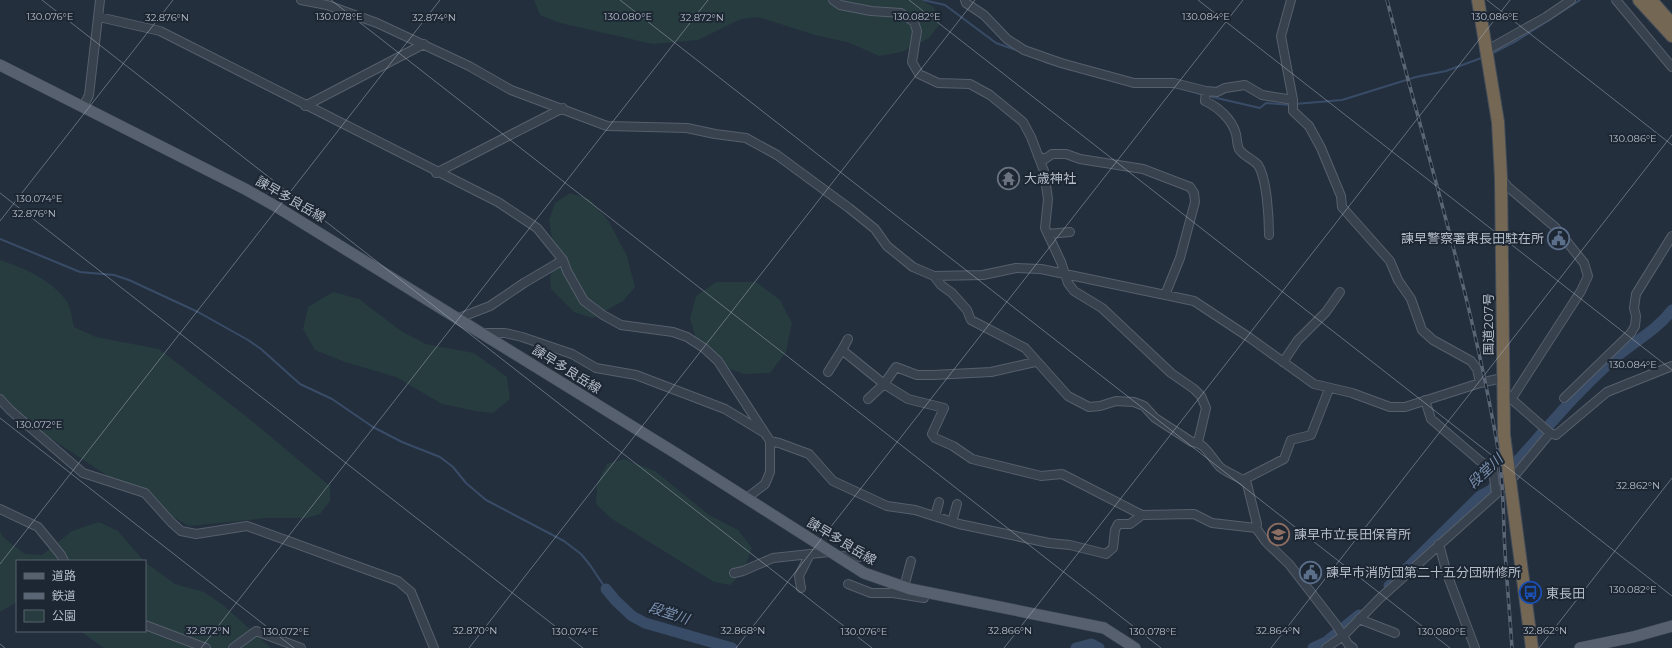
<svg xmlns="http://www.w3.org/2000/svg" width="1672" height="648" viewBox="0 0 1672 648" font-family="Montserrat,'Noto Sans JP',sans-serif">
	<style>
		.green { fill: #263c3f }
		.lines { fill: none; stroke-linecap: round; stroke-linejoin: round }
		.stream { stroke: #394c67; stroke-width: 2 }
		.river { stroke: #394c67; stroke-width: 11 }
		.minor-casing { stroke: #565f6c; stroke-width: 10 }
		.major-casing { stroke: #414a57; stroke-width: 12 }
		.highway-casing { stroke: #434c59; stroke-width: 14 }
		.minor { stroke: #38414e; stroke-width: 8 }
		.major { stroke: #56606e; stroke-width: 11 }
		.highway { stroke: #746855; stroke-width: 12 }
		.rail-casing { stroke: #5a6575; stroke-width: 3.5 }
		.rail { stroke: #1d2633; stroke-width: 2; stroke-dasharray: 6; stroke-linecap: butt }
		.ticks { fill: none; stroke: #b4bcc9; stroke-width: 1; stroke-opacity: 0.45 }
		.labels { text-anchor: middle; stroke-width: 4; stroke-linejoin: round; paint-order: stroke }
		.poi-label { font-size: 13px; fill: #b4bcc9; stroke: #1d2633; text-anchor: start }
		.street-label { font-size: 13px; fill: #b4bcc9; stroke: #1d2633 }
		.water-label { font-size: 14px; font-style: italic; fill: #7c92b1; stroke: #1d2633 }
		.ticks-label { font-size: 10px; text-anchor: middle; fill: #b4bcc9; stroke: #1d2633; stroke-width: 4; stroke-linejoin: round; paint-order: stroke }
	</style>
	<rect width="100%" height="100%" fill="#242f3e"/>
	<path class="green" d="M534 0H921L934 7 939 25 929 38 902 52 879 56 850 43 815 35 758 17 741 19 698 40 653 44 560 23 540 15Z
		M570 193 589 199 608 220 627 256 635 287 623 301 593 318 574 312 551 289 550 278 555 257 549 220 555 203Z
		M0 260C24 268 50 279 66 300 71 307 72 319 74 327L96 337 159 349 247 417 330 486V501L320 514 307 518H268L189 526 155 507 0 405Z
		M716 282H756L780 300 792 323 786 352 770 373 744 374 718 365 698 345 690 319 696 296Z
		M333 292 359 299 401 331 426 344 474 353 507 377 510 399 493 413 475 411 442 404 396 377 345 362 315 350 303 329 308 307Z
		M624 459 655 471 709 515 738 530 752 548 743 572 730 585 714 582 612 519 596 504 597 484 607 464Z
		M99 522 118 531 144 561H17V602L0 612V531L3 537 25 554 42 555 72 531Z
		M145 562 175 584 204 592 223 605 271 648H104L80 631H145Z"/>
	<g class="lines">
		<path class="stream" d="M923 0 945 5 996 43 1019 51
			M1491 54 1518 40 1580 0
			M1045 62 1072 70
			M1183 89 1204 95
			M1208 96 1260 108 1266 103 1290 105
			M1295 104 1342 100 1416 77 1446 71 1484 57
			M0 239 80 272 114 275 129 280 198 312 248 340 261 349 300 384 332 399 373 427 402 442 440 457 453 467 466 483 486 500 564 541 581 554 590 565 606 589"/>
		<path class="river" d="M1389 586 1480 496 1491 490C1532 447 1569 398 1614 359 1633 342 1656 331 1672 310
			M606 589 616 601 632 616 645 623 732 648
			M1076 648 1091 644 1099 648
			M1313 648 1326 642 1359 615"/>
		<defs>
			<path id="minor" d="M301 0 327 5 377 23 469 66 511 90 607 126 687 128 715 134 746 138 777 155 849 208 875 229 887 246 913 267 934 276 983 275 1016 268 1041 269 1194 301 1250 338 1314 384 1352 393 1390 407H1405L1480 383 1502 378
				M833 0 840 5 871 11 901 13 914 22 917 31 912 62 919 74 938 83 970 84 990 95 1023 122 1031 137 1044 171 1048 199 1045 228 1061 262 1068 283 1074 291 1102 308 1171 373 1194 389 1201 396 1206 408 1198 442
				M965 0 966 3 984 15 1007 39 1024 50 1061 63 1134 83H1174L1206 91 1217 92 1225 88 1245 85 1262 95 1293 100
				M1291 0 1281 36 1293 100V111L1309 126 1321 148 1341 196 1342 207 1390 261 1398 280 1411 299 1422 330 1433 340 1471 361 1477 369 1480 383
				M1616 0 1672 67
				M99 17 160 31 498 202 537 228 563 260 567 271 584 301 603 315 621 325 673 332 687 337 704 348 718 361 770 441 779 443 809 454 833 481 887 506 915 510 959 524 1049 543 1070 545 1106 554 1113 548 1115 530 1118 524H1130L1142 515
				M1487 50 1546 17 1571 0
				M1206 91 1205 101C1218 107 1232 119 1236 134 1237 138 1237 145 1239 149 1243 156 1253 159 1258 165 1267 179 1269 218 1269 235
				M305 106 424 44
				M83 107 89 95 100 0
				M1038 156 1045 159 1052 154H1066L1080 159 1143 169 1190 187 1194 193 1195 202 1180 258 1165 295
				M436 173 563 108
				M1501 178 1508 187 1555 227 1584 263 1588 276 1581 291 1512 398
				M1048 234 1070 232
				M934 276 941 285 952 293 967 310 971 320 1025 348 1068 396 1089 407 1100 406 1116 401 1134 402 1144 406 1155 418 1192 442C1205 442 1211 458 1220 467 1228 474 1240 476 1247 484L1257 524 1256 528
				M459 318 490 306 524 283 563 260
				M484 333H505L522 337 572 354 596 368 636 375 725 409 763 432
				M848 339 842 350 884 384 868 399
				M1035 362 991 372 933 375H917L896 367 884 384 908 399 944 408 932 434 935 438 953 446 972 459 1041 476 1062 474 1142 515 1194 514 1212 523 1256 528 1266 542 1289 564 1337 626 1348 644 1353 648
				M1283 362 1298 340 1326 312 1340 292
				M828 372 842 350
				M1508 396 1550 433 1556 435 1607 392 1672 366
				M1564 398 1631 333 1635 326 1636 316 1634 308 1636 294 1672 236
				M0 399 10 410 83 473 145 493 171 522 181 531 196 534 247 526 398 581 411 592 434 648
				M1425 400 1431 419 1480 461 1493 469 1496 494
				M1243 480 1284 459 1291 440 1311 435 1329 389
				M747 498 765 484 770 472V441
				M0 509 38 527 61 555 64 561
				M935 516 939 502
				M952 522 957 504
				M1439 544 1447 574 1475 648
				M837 556 867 557
				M734 573 743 571 773 558 829 552
				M848 584 871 593H893L924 598 926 592
				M904 587 911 561
				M801 588 799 576 810 554
				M1359 619 1395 633
				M145 625 206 648
				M233 648 256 631 301 648
				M1326 648 1343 636 1379 599 1496 494 1511 480 1550 433"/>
			<path id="major" d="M0 65 245 189 277 207 677 454 864 573 910 589 1104 628 1135 648
				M1580 648 1633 637 1672 626"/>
			<path id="highway" d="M1478 0 1498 122 1501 178 1504 435 1532 648
				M1639 0 1672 36
				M1651 0 1672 24"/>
		</defs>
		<use href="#minor" class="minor-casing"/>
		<use href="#major" class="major-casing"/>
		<use href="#highway" class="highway-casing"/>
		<use href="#minor" class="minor"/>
		<use href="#major" class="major"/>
		<use href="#highway" class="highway"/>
		<defs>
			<path id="rail" d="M1387 0C1425 149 1472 297 1498 449 1504 483 1503 517 1505 552 1507 584 1510 616 1512 648"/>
		</defs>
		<use href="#rail" class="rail-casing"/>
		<use href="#rail" class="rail"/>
	</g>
	<path class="ticks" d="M42 0 872 648M331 0 1161 648M620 0 1450 648M909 0 1672 596M1198 0 1672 370M1487 0 1672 145M0 193 583 648M0 221 173 0M0 418 294 648M0 564 440 0M0 644 5 648M201 648 708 0M469 648 975 0M736 648 1243 0M1004 648 1510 0M1271 648 1672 135M1539 648 1672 478"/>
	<defs>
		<symbol id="temple-ring" viewBox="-11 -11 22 22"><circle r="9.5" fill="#1d2633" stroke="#6b7280" stroke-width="1.5"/><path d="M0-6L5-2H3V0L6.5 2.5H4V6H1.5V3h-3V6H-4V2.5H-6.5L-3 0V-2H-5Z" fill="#6b7280"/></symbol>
		<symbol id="civic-ring" viewBox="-11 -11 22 22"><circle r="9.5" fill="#1d2633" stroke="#5c6f8a" stroke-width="1.5"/><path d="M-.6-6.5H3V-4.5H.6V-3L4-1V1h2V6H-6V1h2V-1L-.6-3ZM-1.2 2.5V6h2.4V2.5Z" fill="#5c6f8a"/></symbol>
		<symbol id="school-ring" viewBox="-11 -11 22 22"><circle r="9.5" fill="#1d2633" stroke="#8d6e63" stroke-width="1.5"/><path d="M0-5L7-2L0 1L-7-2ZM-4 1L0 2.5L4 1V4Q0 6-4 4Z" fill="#8d6e63"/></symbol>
		<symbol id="bus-ring" viewBox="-11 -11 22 22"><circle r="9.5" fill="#1d2633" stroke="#1a4fb4" stroke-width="1.5"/><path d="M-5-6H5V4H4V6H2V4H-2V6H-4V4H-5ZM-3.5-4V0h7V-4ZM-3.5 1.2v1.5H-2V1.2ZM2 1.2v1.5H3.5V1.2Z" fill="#1a4fb4"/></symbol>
	</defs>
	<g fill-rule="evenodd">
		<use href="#temple-ring" x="996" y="166" width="25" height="25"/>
		<use href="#civic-ring" x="1546" y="226" width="25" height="25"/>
		<use href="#school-ring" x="1266" y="522" width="25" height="25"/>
		<use href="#civic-ring" x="1298" y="560" width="25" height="25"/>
		<use href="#bus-ring" x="1518" y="580" width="25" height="25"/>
	</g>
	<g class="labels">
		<g class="poi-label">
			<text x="1024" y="183">大歳神社</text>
			<text x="1544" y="243" text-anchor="end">諫早警察署東長田駐在所</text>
			<text x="1294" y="539">諫早市立長田保育所</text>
			<text x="1326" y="577">諫早市消防団第二十五分団研修所</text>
			<text x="1546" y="598">東長田</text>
		</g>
		<g class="street-label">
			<text transform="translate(291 199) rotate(30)" y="5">諫早多良岳線</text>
			<text transform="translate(1488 324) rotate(-90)" y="5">国道207号</text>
			<text transform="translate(567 369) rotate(32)" y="5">諫早多良岳線</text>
			<text transform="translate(842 541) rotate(31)" y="5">諫早多良岳線</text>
		</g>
		<g class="water-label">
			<text transform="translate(1485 471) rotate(-44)" y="5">段堂川</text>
			<text transform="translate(669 613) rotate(18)" y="5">段堂川</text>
		</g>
	</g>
	<g class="ticks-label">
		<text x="50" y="20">130.076°E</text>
		<text x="339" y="20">130.078°E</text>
		<text x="628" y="20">130.080°E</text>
		<text x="917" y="20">130.082°E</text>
		<text x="1206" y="20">130.084°E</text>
		<text x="1495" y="20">130.086°E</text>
		<text x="167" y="21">32.876°N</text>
		<text x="434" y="21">32.874°N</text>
		<text x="702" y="21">32.872°N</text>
		<text x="1633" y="142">130.086°E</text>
		<text x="39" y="202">130.074°E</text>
		<text x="34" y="217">32.876°N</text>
		<text x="1633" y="368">130.084°E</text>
		<text x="39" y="428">130.072°E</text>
		<text x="1638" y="489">32.862°N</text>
		<text x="1633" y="593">130.082°E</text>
		<text x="208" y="634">32.872°N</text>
		<text x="475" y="634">32.870°N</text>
		<text x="743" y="634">32.868°N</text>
		<text x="1010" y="634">32.866°N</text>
		<text x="1278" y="634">32.864°N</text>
		<text x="1545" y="634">32.862°N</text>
		<text x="286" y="635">130.072°E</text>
		<text x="575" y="635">130.074°E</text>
		<text x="864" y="635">130.076°E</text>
		<text x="1153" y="635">130.078°E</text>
		<text x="1442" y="635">130.080°E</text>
	</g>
	<rect x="16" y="560" width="130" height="72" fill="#1d2633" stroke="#59626f"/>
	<rect x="24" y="573" width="20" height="6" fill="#56606e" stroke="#59626f"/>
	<text x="52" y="580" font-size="12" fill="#b4bcc9">道路</text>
	<rect x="24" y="593" width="20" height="6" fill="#5a6575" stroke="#59626f"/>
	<text x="52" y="600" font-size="12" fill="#b4bcc9">鉄道</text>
	<rect x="24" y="610" width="20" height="12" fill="#263c3f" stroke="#59626f"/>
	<text x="52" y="620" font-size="12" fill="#b4bcc9">公園</text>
</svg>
